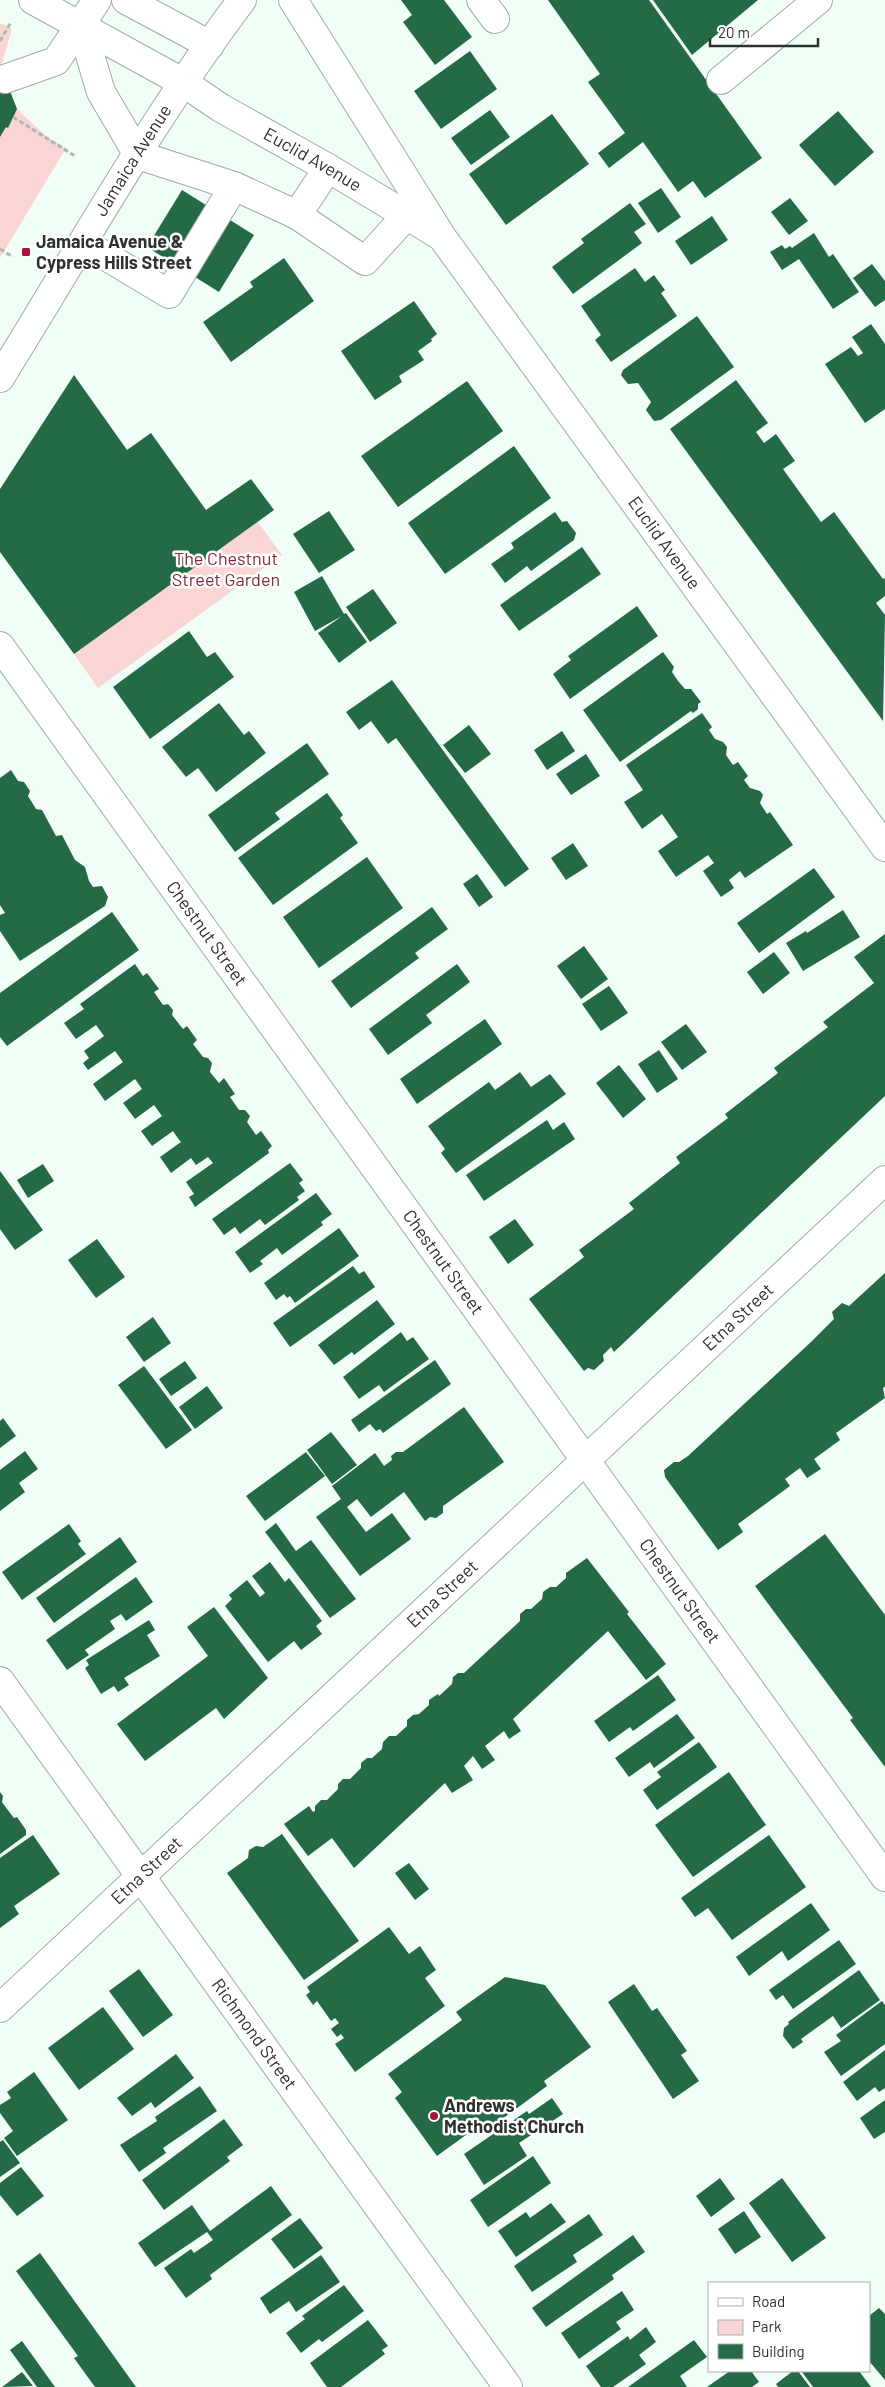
<svg xmlns="http://www.w3.org/2000/svg" width="885" height="2387" viewBox="0 0 885 2387" font-family="Barlow,sans-serif">
	<style>
		.green { fill: #fad5d6 }
		.building { fill: #246a46 }
		.lines { fill: none; stroke-linecap: round; stroke-linejoin: round }
		.minor-casing { stroke: #9faba4; stroke-width: 30 }
		.major-casing { stroke: #9faba4; stroke-width: 30 }
		.path { stroke: #aeb8b2; stroke-width: 3; stroke-dasharray: 5 2.5; stroke-linecap: butt }
		.minor { stroke: #fff; stroke-width: 28 }
		.major { stroke: #fff; stroke-width: 28 }
		.poi-dot { fill: #a91239; stroke: #fff; stroke-width: 2 }
		.labels { text-anchor: middle; stroke-width: 5; stroke-linejoin: round; paint-order: stroke }
		.street-label { font-size: 18px; fill: #2d322f; stroke: #fff }
		.poi-label { font-size: 18px; font-weight: bold; fill: #2d322f; stroke: #fff; text-anchor: start }
		.park-label { font-size: 18px; fill: #842b38; stroke: #fff }
	</style>
	<rect width="100%" height="100%" fill="#f1fef6"/>
	<path class="green" d="M0 23 12 29 1 67 17 109 47 137 66 148 0 258Z
		M257 521 282 555 98 688 74 654Z"/>
	<path class="building" d="M401 0H444L472 37 435 65 403 22 412 15Z
		M548 0H649L762 158 705 198 693 181 678 192 643 142 609 168 598 153 625 133 588 82 600 74Z
		M653 0H758L692 55Z
		M470 51 497 89 441 129 414 91Z
		M0 65 17 109 8 128 6 127 0 137Z
		M490 110 510 137 471 165 451 138Z
		M838 111 874 152 835 186 799 145Z
		M552 114 589 164 506 225 469 174Z
		M661 188 681 217 658 233 638 203Z
		M182 190 254 235 219 292 147 247Z
		M790 198 808 221 789 235 771 212Z
		M630 203 646 224 634 232 642 243 573 294 552 267 584 243 581 239Z
		M712 216 728 240 691 265 675 241Z
		M814 233 829 257 833 254 859 292 833 309 799 259 782 270 770 252 782 245 785 249 790 246 792 248Z
		M284 258 314 301 231 362 203 322 253 287 250 282Z
		M872 264 885 281V300L875 307 853 278Z
		M635 268 645 282 654 275 665 290 661 293 677 316 611 362 595 340 601 335 581 306Z
		M414 301 437 334 431 339 432 341 418 351 424 360 399 376 402 382 375 400 341 351Z
		M697 316 734 367 661 420 654 421 646 410 651 402 638 383 628 384 621 375 623 370Z
		M871 324 885 344V409L865 423 825 364 851 347 858 356 863 353 852 337Z
		M74 375 127 450 151 433 206 510 251 479 274 510 74 654 0 552V489Z
		M736 380 768 423 756 432 764 443 776 434 795 461 783 469 821 522 834 512 883 579 885 578V596L876 603 885 615 883 721 670 429Z
		M467 381 503 431 398 507 361 456Z
		M514 446 551 498 445 574 408 523Z
		M329 511 355 550 319 573 293 534Z
		M555 512 562 522 567 521 576 533 574 540 531 571 527 566 505 583 491 564 514 548 511 543Z
		M582 547 601 574 519 631 500 605Z
		M322 576 344 614 346 613 367 642 339 663 318 633 342 616 315 631 294 592Z
		M373 589 397 623 370 642 346 607Z
		M637 606 658 636 570 699 553 674 571 660 568 656Z
		M189 631 207 657 215 652 234 677 150 739 113 687Z
		M663 652 674 667 672 672 678 681 685 689H691L701 702 698 704V709L693 713 691 711 620 762 583 710Z
		M392 680 529 869 505 887 396 738 388 744 371 721 359 730 346 712Z
		M219 703 244 735 249 731 266 753 216 792 198 768 186 777 162 747Z
		M702 713 712 727 709 730 715 739 723 742 727 747 726 755 733 765 738 762 748 776 744 780 750 788 760 791 763 795 760 803 767 814 770 812 793 845 745 878 740 871 729 880 734 888 721 897 703 871 714 863 708 855 676 877 658 851 678 837 662 814 642 829 624 802 643 790 626 765Z
		M469 725 491 754 465 773 443 745Z
		M562 731 575 751 547 770 534 750Z
		M307 743 329 774 275 813 280 819 235 852 208 815Z
		M586 754 600 776 571 795 556 774Z
		M11 770 18 781 24 782 30 791 28 796 36 809 42 810 56 836 62 835 75 860 85 867 89 881 93 887 102 886 108 897 105 906 20 961 0 931V915L5 913 0 905V778Z
		M327 793 343 815 340 818 358 843 273 905 238 858Z
		M573 843 588 866 566 880 551 858Z
		M367 857 403 908 319 968 283 917Z
		M814 868 835 897 759 953 737 923Z
		M477 874 493 897 479 907 463 884Z
		M432 907 448 929 415 953 419 958 351 1008 331 981Z
		M843 910 860 937 803 971 786 943 806 931 807 933Z
		M112 912 139 950 7 1046 0 1037V993Z
		M885 934V1096L614 1352 611 1347 603 1355 604 1361 594 1370 588 1368 584 1371 529 1299 584 1257 579 1250 634 1209 629 1203 680 1163 676 1157 728 1118 725 1114 778 1073 774 1068 828 1027 823 1022 874 983 854 957Z
		M584 946 608 979 581 999 557 966Z
		M774 952 790 973 763 994 747 972Z
		M135 964 143 976 147 973 159 989 154 992 163 1005 168 1004 173 1010 172 1015 183 1029 187 1026 197 1040 193 1044 203 1057 208 1058 212 1063 210 1072 219 1083 224 1078 235 1094 230 1097 239 1110H245L250 1116 247 1122 256 1135 261 1131 272 1146 268 1150 269 1153 195 1207 189 1197 194 1194 186 1182 213 1163 208 1157 196 1165 191 1158 171 1173 160 1157 181 1142 177 1137 173 1131 152 1146 141 1131 162 1116 154 1105 135 1119 123 1103 142 1089 135 1079 105 1101 93 1084 123 1062 115 1051 88 1070 83 1063 89 1058 84 1051 104 1036 96 1025 76 1039 64 1023 84 1009 80 1004Z
		M457 964 470 982 426 1015 432 1023 388 1055 369 1029Z
		M609 986 628 1013 601 1031 582 1004Z
		M485 1019 502 1044 417 1104 400 1079Z
		M686 1024 707 1052 682 1070 661 1042Z
		M659 1050 678 1079 657 1093 638 1064Z
		M619 1065 646 1099 623 1118 596 1083Z
		M520 1072 531 1087 550 1074 566 1094 456 1173 441 1153 445 1149 428 1126 489 1082 495 1090Z
		M547 1120 553 1130 564 1122 575 1139 484 1201 466 1175Z
		M290 1163 303 1180 299 1183 305 1191 297 1197 299 1200 265 1225 260 1219 240 1234 235 1227 224 1235 212 1219Z
		M43 1164 54 1181 28 1198 17 1180Z
		M0 1171 43 1230 15 1250 0 1229Z
		M316 1193 332 1214 321 1222 323 1225 282 1255 277 1248 260 1261 263 1264 250 1273 235 1252Z
		M515 1219 534 1245 508 1264 489 1237Z
		M339 1228 359 1256 295 1303 290 1296 287 1298 284 1294 276 1300 264 1283Z
		M97 1239 125 1277 96 1298 68 1260Z
		M353 1266 359 1274 364 1271 375 1287 290 1347 273 1323Z
		M885 1273V1387L883 1388 885 1398 836 1433 840 1440 814 1459 821 1469 807 1478 800 1468 785 1479 790 1486 738 1524 743 1532 718 1550 665 1477 664 1470 674 1462H679L688 1456 811 1342 834 1319 832 1312 842 1303 849 1306Z
		M377 1300 395 1324 354 1355 352 1352 334 1365 318 1345Z
		M153 1317 171 1343 144 1362 126 1337Z
		M401 1332 407 1341 413 1337 429 1359 384 1392 379 1385 359 1399 343 1377Z
		M435 1360 451 1384 383 1433 380 1429 376 1431 370 1424 359 1432 351 1420Z
		M185 1361 197 1378 171 1396 159 1379Z
		M144 1366 192 1430 166 1449 118 1385Z
		M207 1386 223 1408 195 1429 179 1407Z
		M464 1407 504 1462 443 1506V1513L436 1518 430 1517 425 1521 404 1492 371 1517 357 1499 347 1507 366 1532 392 1513 411 1539 360 1576 316 1517 341 1499 332 1486 375 1453 384 1466 392 1460 391 1456 396 1452H403Z
		M3 1418 16 1436 0 1448V1421Z
		M331 1432 357 1465 332 1484 307 1450Z
		M25 1451 38 1469 19 1483 25 1492 0 1511V1470Z
		M306 1452 325 1476 265 1521 246 1496Z
		M276 1523 296 1551 311 1540 356 1599 330 1618 265 1532Z
		M69 1524 81 1541 78 1544 86 1554 22 1600 2 1572Z
		M825 1534 885 1615V1767L850 1720 853 1718 755 1586Z
		M120 1537 137 1562 54 1623 36 1598Z
		M587 1558 629 1612 627 1614 666 1664 646 1680 608 1631 513 1719 521 1731 509 1739 504 1731 485 1746 495 1760 482 1769 473 1756 464 1766 473 1780 452 1793 445 1783 354 1868 332 1838 308 1856 284 1824 309 1806 313 1812 315 1811V1806L321 1800H327L338 1789V1784L343 1779H350L361 1768V1763L367 1758H372L382 1749 383 1742 389 1736H396L407 1726V1720L413 1715 419 1714 429 1705V1700L438 1694 439 1696 452 1684 453 1677 458 1673H464L520 1621V1614L526 1609H531L542 1599 543 1592 550 1587H556L566 1578V1573Z
		M270 1562 285 1582 289 1578 322 1621 316 1626 322 1634 301 1650 294 1641 268 1662 225 1606 232 1599 229 1595 247 1580 260 1597 265 1593 252 1576Z
		M136 1577 153 1602 126 1621 121 1614 110 1621 115 1629 85 1650 89 1655 67 1670 46 1640Z
		M214 1607 268 1678 224 1719 216 1708 145 1761 117 1724 208 1656 187 1627Z
		M149 1620 155 1630 147 1635 160 1656 124 1678 129 1685 118 1692 114 1686 101 1694 85 1668 89 1665 86 1660Z
		M658 1675 676 1700 633 1731 630 1727 609 1742 594 1721Z
		M677 1714 695 1738 654 1768 650 1762 629 1777 615 1758Z
		M699 1742 717 1767 657 1810 643 1790 661 1777 657 1772Z
		M729 1772 766 1825 693 1877 655 1825Z
		M0 1792 3 1796 2 1802 7 1809 14 1818 17 1817 26 1830V1835L0 1854Z
		M282 1834 359 1941 304 1980 227 1873 248 1858 249 1850 256 1846 263 1847Z
		M33 1835 60 1874 14 1906 19 1914 0 1928V1858Z
		M769 1835 806 1887 732 1940 708 1908 695 1917 681 1898Z
		M409 1863 429 1889 415 1900 395 1873Z
		M811 1903 830 1930 788 1961 782 1951 749 1976 736 1957Z
		M389 1927 409 1954 420 1946 436 1970 425 1978 445 2006 355 2072 335 2044 344 2038 341 2034 337 2037 331 2029 339 2023 335 2018 331 2021 317 2001 313 2005 306 1995 310 1992 307 1987Z
		M839 1940 856 1964 793 2009 783 1995 776 2000 769 1990Z
		M139 1969 173 2015 143 2037 109 1991Z
		M859 1970 880 2000 841 2028 833 2016 801 2039 803 2042 793 2049 783 2036 784 2028 789 2024 788 2022Z
		M505 1977 545 1985 591 2047 544 2081 547 2086 486 2131 481 2124 437 2156 395 2098 402 2092 388 2074 462 2020 456 2012Z
		M634 1984 652 2011 657 2008 687 2051 681 2055 699 2081 673 2099 608 2002Z
		M882 2001 885 2005V2044L841 2076 824 2052 841 2041 836 2035Z
		M103 2007 134 2049 79 2090 48 2048Z
		M885 2050V2088L879 2092 875 2087 857 2101 843 2082Z
		M176 2054 194 2078 155 2108 151 2102 132 2116 117 2098Z
		M34 2072 68 2120 17 2156 4 2138 13 2131 0 2113V2105L11 2098 7 2092Z
		M200 2086 217 2111 163 2148 166 2153 139 2172 120 2145 157 2121 155 2117Z
		M552 2098 563 2114 519 2143 527 2156 484 2185 464 2154 527 2111 529 2114Z
		M885 2100V2132L874 2139 860 2118Z
		M224 2119 243 2145 227 2157 230 2161 164 2210 142 2180Z
		M3 2140 20 2163 0 2177V2142Z
		M533 2156 551 2183 488 2227 470 2200Z
		M21 2167 44 2196 17 2216 0 2195V2183Z
		M720 2178 735 2199 711 2217 696 2196Z
		M782 2178 826 2238 792 2262 749 2203Z
		M271 2186 292 2215 210 2275 212 2279 186 2298 164 2268 191 2249 194 2253 213 2240 207 2232 155 2267 138 2243 192 2205 210 2231Z
		M551 2203 566 2222 516 2257 498 2231 526 2212 530 2218Z
		M744 2211 761 2237 735 2254 718 2229Z
		M589 2214 603 2235 573 2255 577 2262 532 2292 514 2266Z
		M300 2218 323 2248 294 2269 271 2239Z
		M633 2235 645 2252 612 2275 614 2279 546 2327 532 2308Z
		M40 2253 101 2338 136 2387H95L74 2358 78 2356 16 2271Z
		M321 2255 340 2282 296 2312 289 2301 270 2314 260 2298Z
		M344 2285 364 2311 322 2342 319 2339 301 2353 286 2333 305 2319 302 2316Z
		M622 2291 634 2310 616 2322 621 2329 579 2359 561 2333Z
		M879 2308 885 2314V2380L869 2361V2316Z
		M368 2320 388 2346 382 2350 385 2354 341 2387H327L310 2363Z
		M646 2327 656 2342 639 2355 646 2364 613 2387H601L586 2366 628 2336 630 2340Z
		M694 2340 707 2357 680 2376 687 2387H628Z
		M22 2341 55 2387H37L10 2350Z
		M730 2371H751L759 2382 752 2387H707Z
		M793 2371H798L810 2387H778L776 2384Z
		M803 2371H859L871 2387H813L802 2372Z
		M22 2372 33 2386 2 2387Z"/>
	<g class="lines">
		<defs>
			<g id="minor">
				<path id="s1" d="M33 0 184 83 221 108 328 168 439 235"/>
				<path d="M126 0 210 45"/>
				<path id="s2" d="M293 0 442 237 885 847"/>
				<path d="M481 0 495 19"/>
				<path d="M81 25 101 92 138 155 234 186 297 215"/>
				<path d="M5 79 56 61 97 0"/>
				<path d="M721 80 818 0"/>
				<path d="M328 168 297 215 365 261 406 216"/>
				<path d="M84 243 169 294 234 186"/>
				<path id="s3" d="M0 646 885 1877"/>
				<path id="s4" d="M0 1681 508 2387"/>
			</g>
			<g id="major">
				<path id="s5" d="M0 378C79 251 152 119 242 0"/>
				<path id="s6" d="M0 2008 885 1180"/>
			</g>
		</defs>
		<use href="#minor" class="minor-casing"/>
		<use href="#major" class="major-casing"/>
		<path class="path" d="M0 41 11 22
			M13 117 75 156
			M0 249 13 257"/>
		<use href="#minor" class="minor"/>
		<use href="#major" class="major"/>
	</g>
	<g class="poi-dot">
		<rect x="21" y="247" width="10" height="10" rx="2.5"/>
		<circle cx="434" cy="2116" r="5"/>
	</g>
	<g class="labels">
		<g class="street-label">
			<text dy="6" stroke="none"><textPath href="#s1" startOffset="322">Euclid Avenue</textPath></text>
			<text dy="6" stroke="none"><textPath href="#s5" startOffset="255">Jamaica Avenue</textPath></text>
			<text dy="6" stroke="none"><textPath href="#s2" startOffset="658">Euclid Avenue</textPath></text>
			<text dy="6" stroke="none"><textPath href="#s3" startOffset="354">Chestnut Street</textPath></text>
			<text dy="6" stroke="none"><textPath href="#s3" startOffset="759">Chestnut Street</textPath></text>
			<text dy="6" stroke="none"><textPath href="#s6" startOffset="1011">Etna Street</textPath></text>
			<text dy="6" stroke="none"><textPath href="#s3" startOffset="1164">Chestnut Street</textPath></text>
			<text dy="6" stroke="none"><textPath href="#s6" startOffset="606">Etna Street</textPath></text>
			<text dy="6" stroke="none"><textPath href="#s6" startOffset="201">Etna Street</textPath></text>
			<text dy="6" stroke="none"><textPath href="#s4" startOffset="435">Richmond Street</textPath></text>
		</g>
		<g class="poi-label">
			<text x="36" y="248">Jamaica Avenue &amp;<tspan x="36" dy="21">Cypress Hills Street</tspan></text>
			<text x="444" y="2112">Andrews<tspan x="444" dy="21">Methodist Church</tspan></text>
		</g>
		<g class="park-label">
			<text x="226" y="565">The Chestnut<tspan x="226" dy="21">Street Garden</tspan></text>
		</g>
	</g>
	<rect x="708" y="2282" width="162" height="90" fill="#ffffff" stroke="#abadac"/>
	<rect x="718" y="2298" width="25" height="8" fill="#ffffff" stroke="#abadac"/>
	<text x="752" y="2307" font-size="15" fill="#2d322f">Road</text>
	<rect x="718" y="2320" width="25" height="15" fill="#fad5d6" stroke="#abadac"/>
	<text x="752" y="2332" font-size="15" fill="#2d322f">Park</text>
	<rect x="718" y="2344" width="25" height="15" fill="#246a46" stroke="#abadac"/>
	<text x="752" y="2357" font-size="15" fill="#2d322f">Building</text>
	<path d="M710 38v8h108v-8" fill="none" stroke="#2d322f" stroke-width="2.5"/>
	<text x="718" y="38" font-size="15" fill="#2d322f" stroke="#ffffff" stroke-width="4" paint-order="stroke">20 m</text>
</svg>
